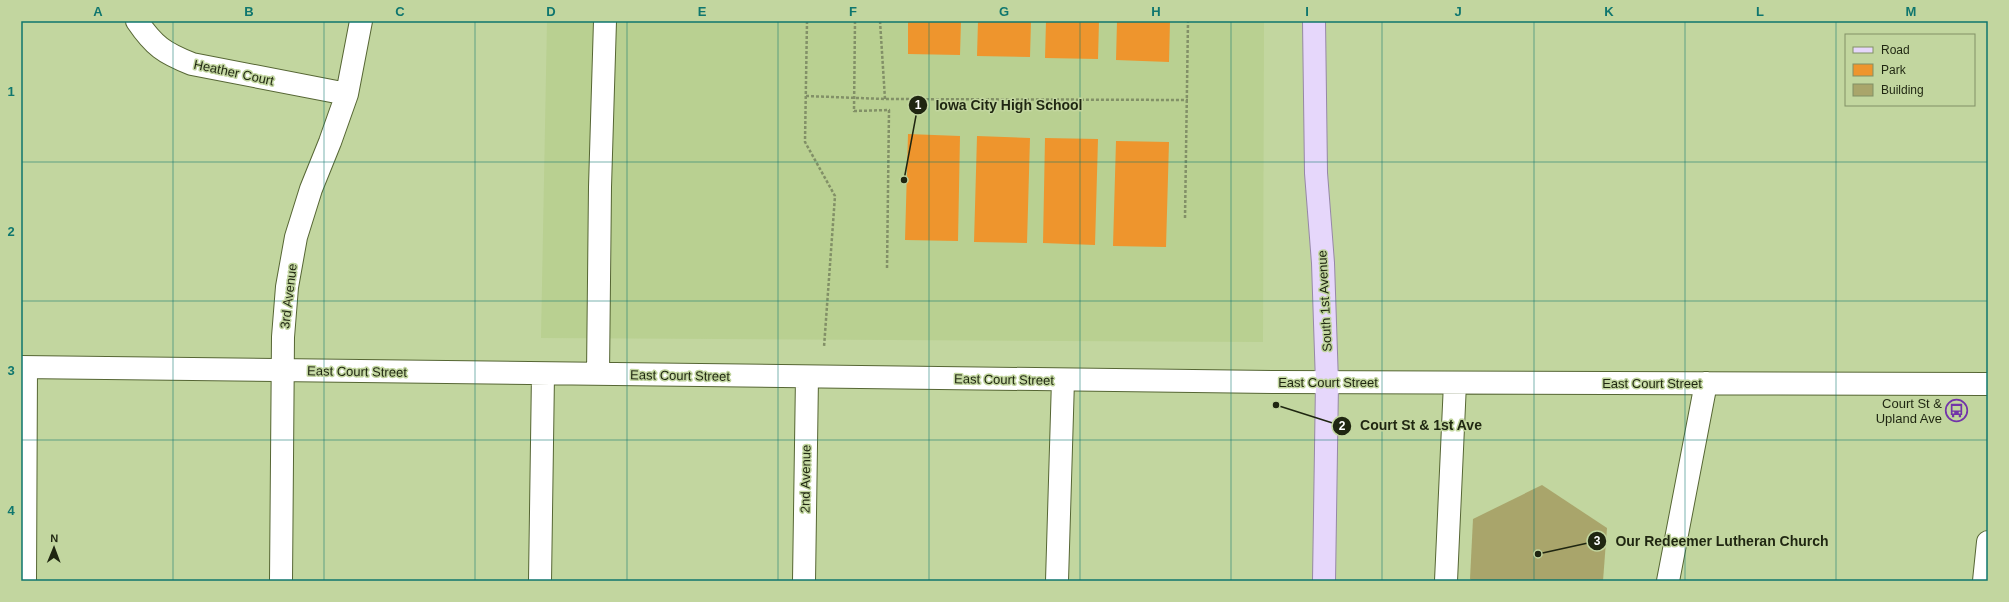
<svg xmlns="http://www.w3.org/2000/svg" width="2009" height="602" viewBox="0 0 2009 602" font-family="Helvetica,sans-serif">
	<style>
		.built { fill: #b9d091 }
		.green { fill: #ee952d }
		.building { fill: #a9a56b }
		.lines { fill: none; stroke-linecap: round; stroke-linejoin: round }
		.minor-casing { stroke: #566634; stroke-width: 24 }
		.major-casing { stroke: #9688a7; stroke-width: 24 }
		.path { stroke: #829067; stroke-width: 2.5; stroke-dasharray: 3 2; stroke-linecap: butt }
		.minor { stroke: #fff; stroke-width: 22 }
		.major { stroke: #e6d7fb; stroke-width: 22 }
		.grid { fill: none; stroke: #0f766e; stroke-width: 1; stroke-opacity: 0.55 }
		.labels { text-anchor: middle; stroke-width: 3; stroke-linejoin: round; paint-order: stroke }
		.street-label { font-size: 13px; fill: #1f2611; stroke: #c2d69f }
		.poi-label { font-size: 13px; fill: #1f2611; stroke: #c2d69f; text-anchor: end }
		.leader { fill: none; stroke: #1f2611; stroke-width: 1.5 }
		.callout-dot { fill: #1f2611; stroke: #c2d69f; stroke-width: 1.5 }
		.mark-label { font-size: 12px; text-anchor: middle; font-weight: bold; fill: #fff }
		.callout-label { font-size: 14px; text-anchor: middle; font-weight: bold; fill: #1f2611; stroke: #c2d69f; stroke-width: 3; stroke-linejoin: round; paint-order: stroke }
		.neatline { fill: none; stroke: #0f766e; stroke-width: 1.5 }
		.grid-label { font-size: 13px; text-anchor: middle; font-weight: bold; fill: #0f766e }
	</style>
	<rect width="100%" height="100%" fill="#c2d69f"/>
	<path class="built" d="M547 21H1264L1263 342 541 338Z"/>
	<path class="green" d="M908 21H961L960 55 908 54Z
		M978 21H1031L1030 57 977 56Z
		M1046 21H1099L1098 59 1045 58Z
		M1117 21H1170L1169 62 1116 60Z
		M908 134 960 136 958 241 905 240Z
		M977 136 1030 138 1027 243 974 242Z
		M1045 138 1098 139 1095 245 1043 243Z
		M1116 141 1169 142 1166 247 1113 246Z"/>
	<path class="building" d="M1542 485 1607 528 1603 581H1473L1470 579 1473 519Z"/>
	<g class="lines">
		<defs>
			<path id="minor" d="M137 21C154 46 164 53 192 64L347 94
				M21 367 1278 382 1988 384
				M598 374 600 187 605 21
				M25 581 26 368
				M281 581 283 337 287 287 296 237 311 189 330 142 347 94 361 21
				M540 581 543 374
				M804 581 807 377
				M1057 581 1063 380
				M1446 581 1455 383
				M1668 581 1706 383
				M1984 581 1988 542"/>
			<path id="major" d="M1314 21 1316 173 1323 263 1327 383 1324 581"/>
		</defs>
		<use href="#minor" class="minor-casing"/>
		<use href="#major" class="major-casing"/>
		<path class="path" d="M807 21 805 142 835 196 824 347
			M855 21 854 111 889 110 887 269
			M880 21 885 99
			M806 96 885 99 1188 100
			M1185 218 1188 21"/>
		<use href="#minor" class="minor"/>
		<use href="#major" class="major"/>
	</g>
	<path class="grid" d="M173 21V581M324 21V581M475 21V581M627 21V581M778 21V581M929 21V581M1080 21V581M1231 21V581M1382 21V581M1534 21V581M1685 21V581M1836 21V581M21 162H1988M21 301H1988M21 440H1988"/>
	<defs>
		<symbol id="bus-ring" viewBox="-11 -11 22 22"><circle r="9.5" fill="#c2d69f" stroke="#7234a9" stroke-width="1.5"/><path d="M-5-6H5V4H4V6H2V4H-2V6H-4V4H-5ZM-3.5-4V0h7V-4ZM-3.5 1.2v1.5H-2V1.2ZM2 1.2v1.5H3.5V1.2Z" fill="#7234a9"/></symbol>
	</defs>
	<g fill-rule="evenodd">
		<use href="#bus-ring" x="1944" y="398" width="25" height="25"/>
	</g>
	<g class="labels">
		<g class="street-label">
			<text transform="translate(234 72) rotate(12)" y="5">Heather Court</text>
			<text transform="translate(288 296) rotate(-83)" y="5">3rd Avenue</text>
			<text transform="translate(1324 301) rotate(-93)" y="5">South 1st Avenue</text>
			<text transform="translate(357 371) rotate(1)" y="5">East Court Street</text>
			<text transform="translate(680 375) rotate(1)" y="5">East Court Street</text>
			<text transform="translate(1004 379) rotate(1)" y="5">East Court Street</text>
			<text x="1328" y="387">East Court Street</text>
			<text x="1652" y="388">East Court Street</text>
			<text transform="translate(805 479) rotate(-89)" y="5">2nd Avenue</text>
		</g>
		<g class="poi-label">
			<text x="1942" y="408">Court St &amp;<tspan x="1942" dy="15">Upland Ave</tspan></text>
		</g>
	</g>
	<path class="leader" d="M904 180L918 105M1276 405L1342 426M1538 554L1597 541"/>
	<g class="callout-dot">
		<circle cx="904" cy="180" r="4"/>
		<circle cx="1276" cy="405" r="4"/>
		<circle cx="1538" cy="554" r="4"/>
		<circle cx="918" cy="105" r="10"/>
		<circle cx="1342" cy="426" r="10"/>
		<circle cx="1597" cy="541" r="10"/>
	</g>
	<g class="mark-label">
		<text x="918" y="109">1</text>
		<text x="1342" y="430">2</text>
		<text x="1597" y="545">3</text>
	</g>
	<g class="callout-label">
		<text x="1009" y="110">Iowa City High School</text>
		<text x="1421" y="430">Court St &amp; 1st Ave</text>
		<text x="1722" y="546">Our Redeemer Lutheran Church</text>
	</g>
	<rect width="2009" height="602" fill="none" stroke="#c2d69f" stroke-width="44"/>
	<rect x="1845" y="34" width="130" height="72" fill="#c2d69f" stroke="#819066"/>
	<rect x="1853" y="47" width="20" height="6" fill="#e6d7fb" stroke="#819066"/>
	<text x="1881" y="54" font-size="12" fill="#1f2611">Road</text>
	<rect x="1853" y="64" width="20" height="12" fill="#ee952d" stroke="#819066"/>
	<text x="1881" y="74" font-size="12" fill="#1f2611">Park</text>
	<rect x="1853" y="84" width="20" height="12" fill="#a9a56b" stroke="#819066"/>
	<text x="1881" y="94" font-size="12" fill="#1f2611">Building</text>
	<g transform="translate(54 548) rotate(1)" stroke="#c2d69f" stroke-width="3" paint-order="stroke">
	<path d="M0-3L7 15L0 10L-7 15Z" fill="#1f2611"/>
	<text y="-6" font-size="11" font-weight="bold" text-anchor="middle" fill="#1f2611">N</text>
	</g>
	<rect x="22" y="22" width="1965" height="558" class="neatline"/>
	<g class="grid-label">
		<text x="98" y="16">A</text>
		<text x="249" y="16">B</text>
		<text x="400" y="16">C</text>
		<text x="551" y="16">D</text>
		<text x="702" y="16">E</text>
		<text x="853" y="16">F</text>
		<text x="1004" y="16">G</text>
		<text x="1156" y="16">H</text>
		<text x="1307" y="16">I</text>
		<text x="1458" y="16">J</text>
		<text x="1609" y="16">K</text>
		<text x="1760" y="16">L</text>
		<text x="1911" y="16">M</text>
		<text x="11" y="96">1</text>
		<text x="11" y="236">2</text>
		<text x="11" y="375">3</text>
		<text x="11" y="515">4</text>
	</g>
</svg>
